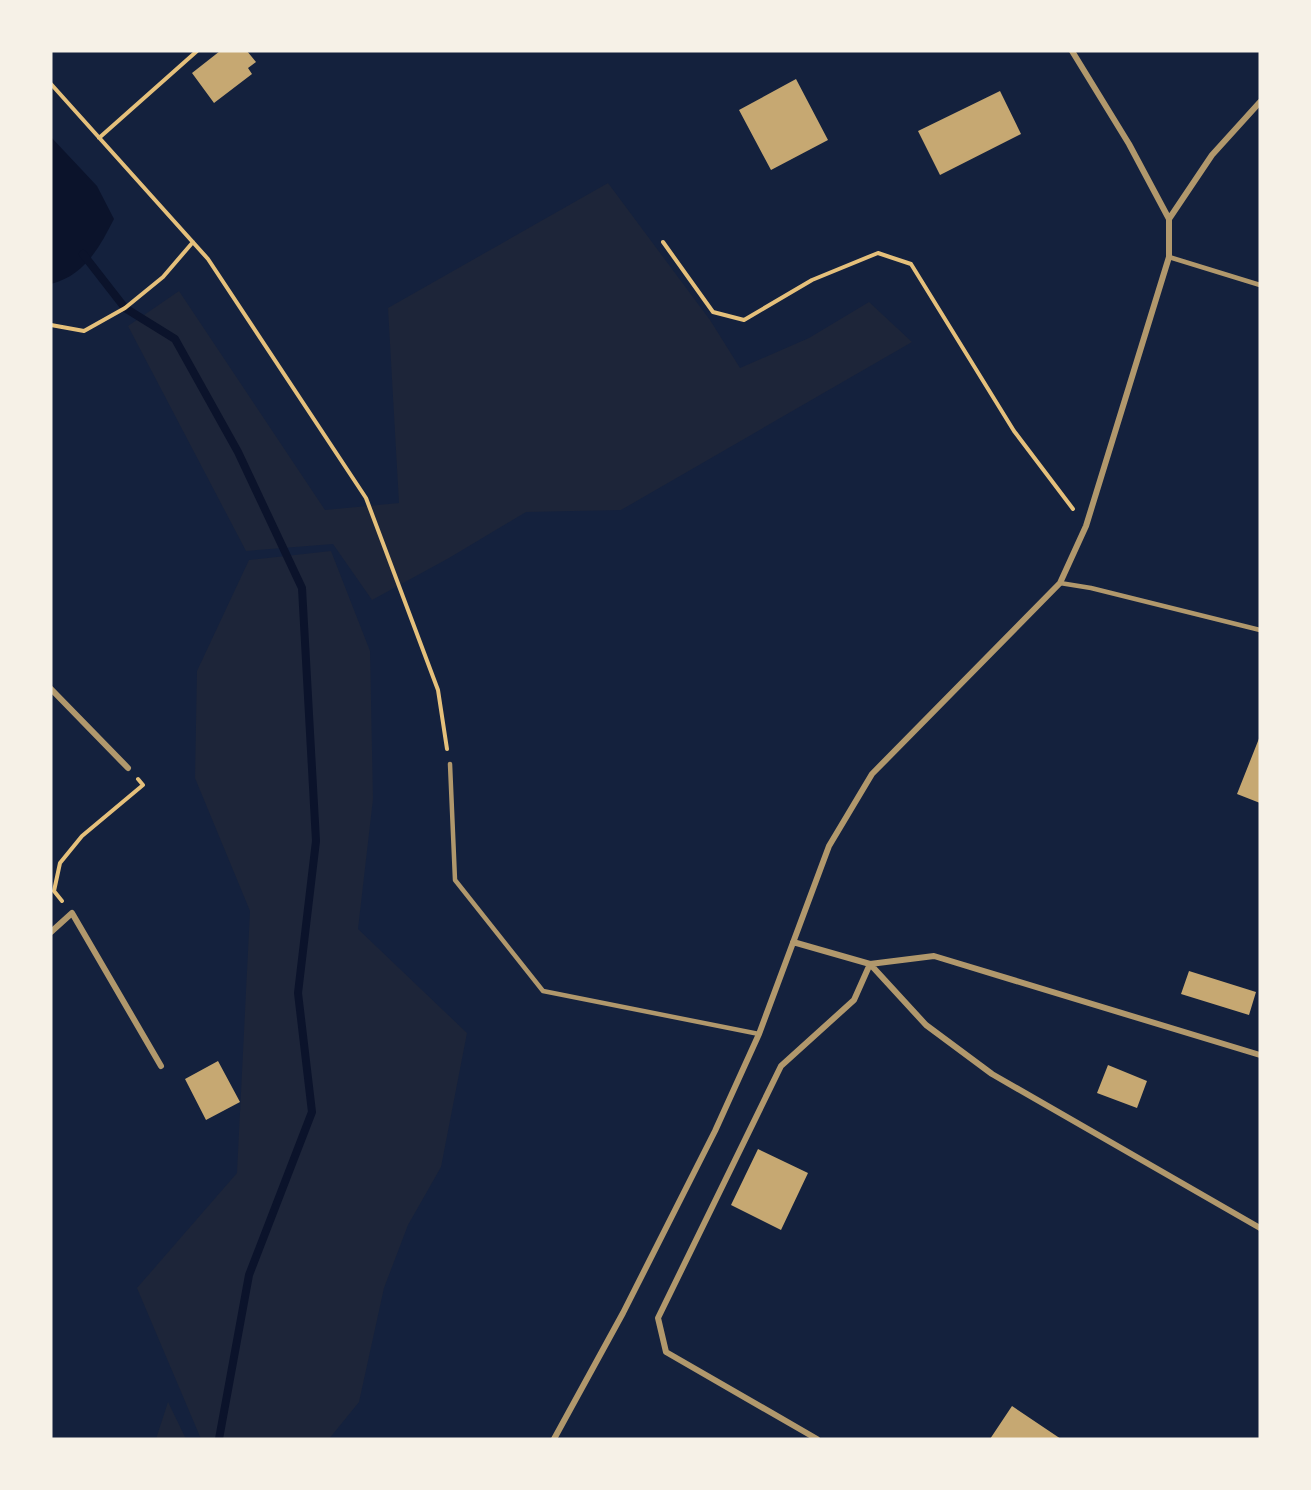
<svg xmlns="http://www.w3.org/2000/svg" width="1311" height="1490" viewBox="0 0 1311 1490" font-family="'Roboto Condensed',sans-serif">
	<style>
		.green { fill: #1d2539 }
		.water { fill: #0b132b }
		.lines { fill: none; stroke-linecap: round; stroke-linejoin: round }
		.stream { stroke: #0b132b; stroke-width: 8 }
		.building { fill: #c6a872 }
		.path { stroke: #e5c07b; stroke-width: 4 }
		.service { stroke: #b1986c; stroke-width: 4.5 }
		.minor { stroke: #b1986c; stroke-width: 6 }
	</style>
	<rect width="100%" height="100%" fill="#14213d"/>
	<path class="green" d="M608 183 710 320 740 368 809 338 869 302 912 342 621 510 526 512 449 558 372 600 333 544 246 551 128 326 179 291 325 510 399 503 388 308Z
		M331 551 370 651 373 799 358 929 467 1033 441 1167 408 1225 384 1288 359 1402 329 1439H201L137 1288 237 1173 250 911 195 778 197 671 249 560Z
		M168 1402 186 1439H156Z"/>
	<path class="water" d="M51 137 97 186 114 219C99 248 85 275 51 284Z"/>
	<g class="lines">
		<path class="stream" d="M83 254 125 308 175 339 238 452 302 588 316 841 298 993 312 1112 249 1275 219 1439"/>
	</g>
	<path class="building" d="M220 51H247L256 62 248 68 252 74 214 103 192 73Z
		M796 79 828 140 771 170 739 110Z
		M1000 91 1021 134 940 175 918 131Z
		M1260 736V803L1237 794Z
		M1189 971 1256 992 1249 1015 1181 994Z
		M218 1061 240 1102 206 1120 185 1079Z
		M1108 1065 1147 1081 1137 1108 1097 1093Z
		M758 1149 808 1173 781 1230 731 1205Z
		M1012 1406 1061 1439H990Z"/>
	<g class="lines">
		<path class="path" d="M51 84 208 259 366 498 438 690 447 749
			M99 138 197 51
			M663 242 713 312 744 320 812 280 878 253 911 264 1014 431 1073 509
			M51 325 84 331 125 308 163 277 193 242
			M62 901 54 891 60 863 82 836 143 785 138 779"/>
		<path class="service" d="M1169 257 1260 285
			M1060 583 1091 588 1260 630
			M450 764 455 880 543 991 759 1034"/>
		<path class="minor" d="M1169 219 1212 155 1260 102
			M51 689 128 768
			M51 932 72 913 161 1066
			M793 942 870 964 926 1025 992 1074 1260 1228
			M554 1439 623 1313 715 1131 759 1034 829 846 872 774 1060 583 1086 526 1169 257V219L1129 144 1072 51
			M817 1439 666 1352 658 1318 781 1066 854 1000 870 964 934 956 1260 1055"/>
	</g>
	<rect width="1311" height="1490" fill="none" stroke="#f6f1e7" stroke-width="105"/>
</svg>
